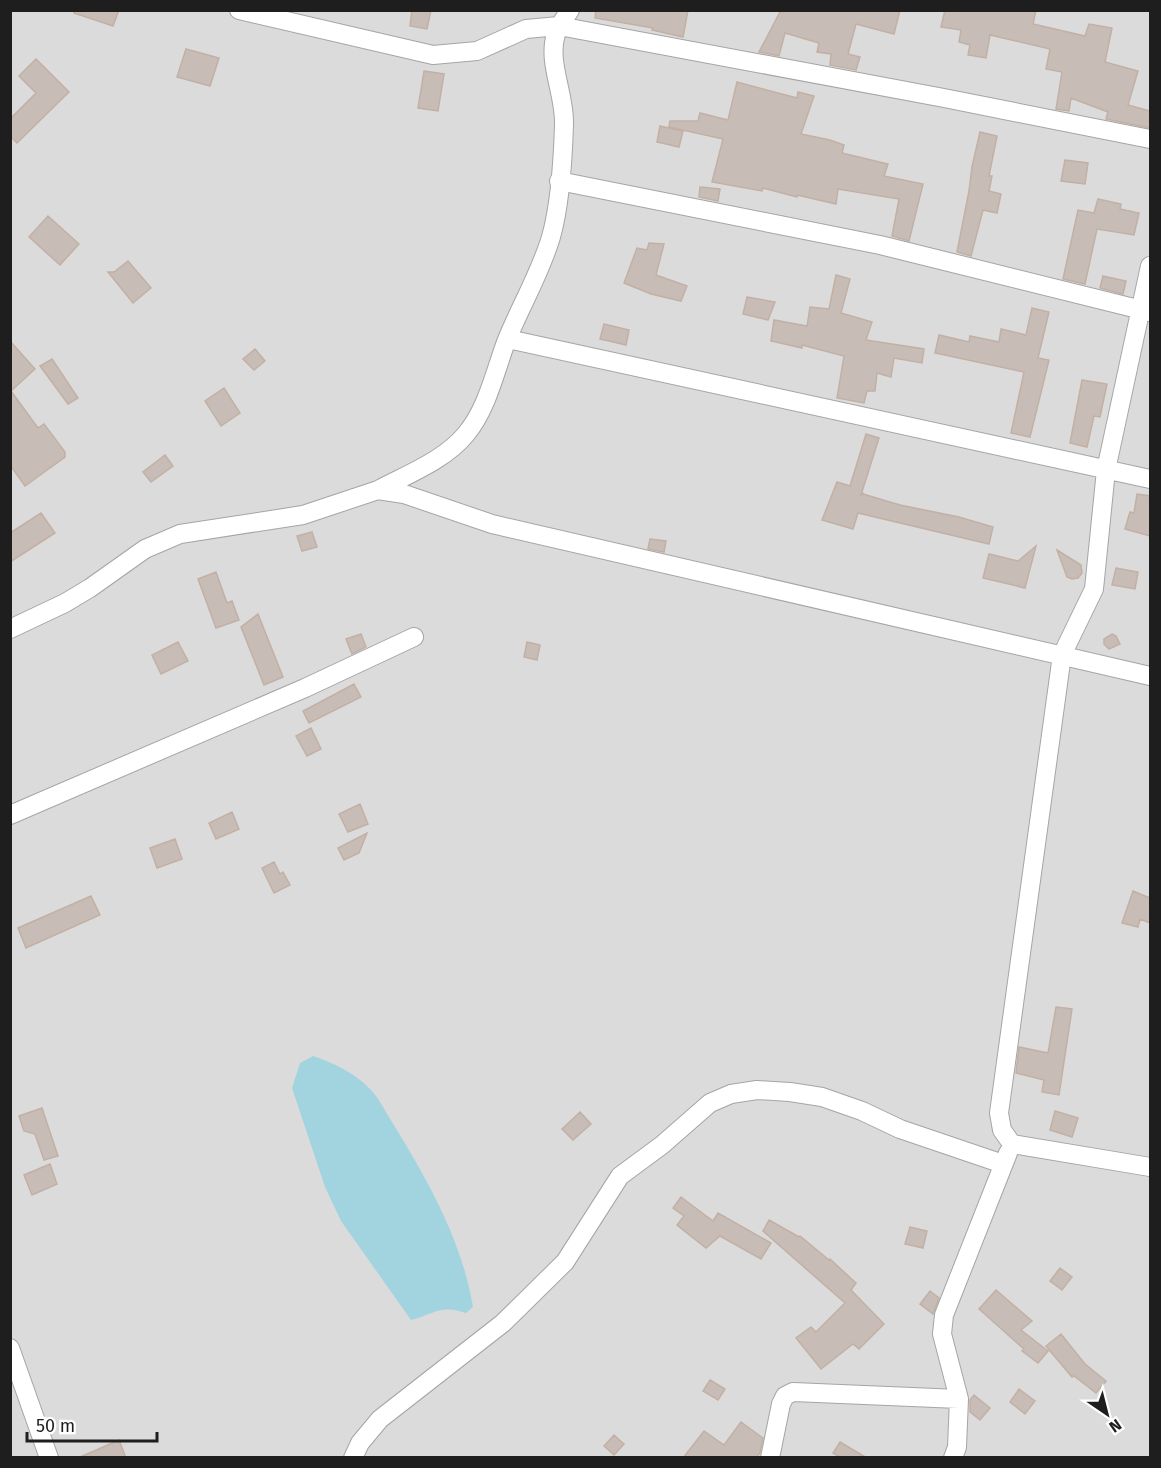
<svg xmlns="http://www.w3.org/2000/svg" width="1161" height="1468" viewBox="0 0 1161 1468" font-family="'Fira Sans',sans-serif">
	<style>
		.residential { fill: #dcdbdb }
		.water { fill: #a2d4df }
		.building { fill: #c7bdb6; stroke: #c2b0a5; stroke-width: 1.5 }
		.lines { fill: none; stroke-linecap: round; stroke-linejoin: round }
		.minor-casing { stroke: #a5a5a5; stroke-width: 20 }
		.minor { stroke: #fff; stroke-width: 18 }
	</style>
	<rect width="100%" height="100%" fill="#efebe3"/>
	<path class="residential" d="M11 11H1150V1457H11Z"/>
	<path class="water" d="M313 1056C334 1063 353 1072 369 1088 378 1096 385 1111 392 1122 427 1179 462 1240 473 1307L466 1313C440 1304 434 1314 411 1320L341 1221 325 1187 292 1088 300 1063Z"/>
	<path class="building" d="M75 10H119L113 26 74 13Z
		M412 10H431L427 29 410 26Z
		M596 10H688L683 37 652 30 653 28 595 18Z
		M781 10H900L894 34 856 24 848 54 860 57 856 70 830 65 831 54 817 52 819 43 785 33 779 56 759 52Z
		M945 10H1036L1033 24 1085 36 1089 24 1112 28 1105 62 1138 71 1128 105 1150 111V128L1106 119 1108 112 1071 98 1069 111 1056 109 1062 72 1046 69 1050 49 990 35 986 58 968 55 970 45 959 42 961 30 941 27Z
		M186 49 219 58 210 86 177 77Z
		M36 59 69 92 17 143 10 136V119L36 93 19 76Z
		M424 71 444 74 438 111 418 108Z
		M737 82 797 98 798 92 814 96 801 134 830 140 844 145 842 153 888 164 884 176 923 184 909 241 892 236 899 199 838 189 836 204 797 195V197L763 188 762 191 712 182 723 139 669 127 670 121H698L700 113 728 120Z
		M660 126 683 131 679 147 657 142Z
		M980 132 997 136 989 176H992L989 191 1001 194 997 213 983 210 971 256 957 252 969 191 972 167Z
		M1065 160 1088 163 1085 184 1061 181Z
		M700 187 720 189 718 201 699 197Z
		M1098 199 1121 204 1120 209 1139 213 1134 235 1097 229 1085 284 1063 279 1078 210 1094 213Z
		M48 216 79 244 60 265 29 237Z
		M649 243 664 244 656 275 687 286 681 301 651 294 624 283 637 248 647 250Z
		M128 261 151 288 133 303 108 272H114Z
		M836 275 850 279 841 313 872 322 866 340 924 349 922 363 894 358 891 377 877 373 875 391H867L864 403 837 398 844 356 802 345V348L771 341 774 320 807 326 810 307 829 309Z
		M1103 276 1126 281 1123 294 1100 288Z
		M747 297 775 302 768 320 743 314Z
		M1032 308 1049 312 1038 358 1049 360 1030 437 1011 433 1024 372 935 353 939 335 969 342 970 336 999 342 1001 329 1026 335Z
		M604 324 629 330 626 345 600 339Z
		M10 341 35 369 11 391 38 428 44 424 65 452V457L25 486 10 465Z
		M255 349 265 361 254 370 243 359Z
		M52 359 78 398 68 404 40 366Z
		M1082 380 1107 384 1100 417 1094 416 1087 447 1070 443Z
		M224 388 240 413 221 426 205 401Z
		M866 434 879 438 861 495 864 493 863 494 900 505 959 517 993 527 989 544 858 513 853 529 822 520 837 482 850 486Z
		M165 455 173 466 151 482 143 472Z
		M1137 494 1150 496V536L1125 529 1130 512 1134 513Z
		M41 513 55 533 10 562V533Z
		M312 532 317 547 302 551 297 536Z
		M650 539 666 541 664 552 648 549Z
		M1036 546 1025 588 983 578 989 554 1018 561Z
		M1057 550 1081 565 1082 573 1078 578 1072 579 1067 577Z
		M1116 568 1138 572 1135 589 1112 585Z
		M216 572 227 603 232 601 239 620 216 628 198 579Z
		M258 614 283 677 264 685 241 627Z
		M361 634 366 647 352 654 346 639Z
		M1112 634 1116 636 1120 644 1109 649 1104 644V639Z
		M178 642 188 661 161 674 152 655Z
		M527 642 540 645 537 660 524 657Z
		M354 684 361 697 309 723 303 711Z
		M311 728 321 749 307 756 296 736Z
		M360 804 368 824 348 832 339 814Z
		M232 812 239 829 216 839 209 823Z
		M367 833 359 853 344 860 338 848Z
		M175 839 182 859 157 868 150 848Z
		M274 862 280 874 283 872 290 885 274 893 262 868Z
		M1133 891 1150 898V923L1140 919 1138 927 1122 923Z
		M91 896 100 915 26 948 18 928Z
		M1056 1007 1072 1009 1059 1095 1042 1092 1044 1080 1016 1073 1019 1047 1048 1053Z
		M42 1108 58 1156 44 1160 35 1134 24 1131 19 1116Z
		M1055 1111 1078 1118 1072 1137 1050 1130Z
		M580 1112 591 1124 573 1140 562 1129Z
		M50 1164 57 1184 32 1195 24 1175Z
		M681 1197 713 1221 718 1213 771 1243 761 1259 720 1236 706 1248 677 1225 684 1216 673 1208Z
		M769 1220 799 1237 800 1236 829 1260 830 1259 856 1283 851 1290 884 1324 859 1349 853 1344 821 1369 796 1338 811 1327 816 1332 845 1303 763 1231Z
		M910 1227 927 1231 923 1248 905 1244Z
		M1060 1268 1072 1277 1062 1290 1050 1281Z
		M996 1290 1032 1321 1021 1330 1048 1351 1038 1363 1022 1351 1024 1349 979 1309Z
		M930 1291 939 1298 933 1314 920 1304Z
		M1061 1334 1085 1364 1106 1381 1096 1393 1074 1376 1072 1377 1046 1346Z
		M710 1380 725 1389 718 1400 703 1391Z
		M1019 1389 1035 1401 1025 1414 1010 1402Z
		M974 1395 990 1408 980 1420 970 1412V1400Z
		M741 1422 763 1438 760 1453 756 1458H683L704 1431 724 1445Z
		M614 1435 624 1444 614 1455 604 1446Z
		M119 1440 126 1458H78Z
		M840 1442 867 1458H841L833 1453Z"/>
	<g class="lines">
		<defs>
			<path id="minor" d="M239 10 433 55 477 51 526 29 559 26 944 98 1150 139
				M559 181 880 245 1150 312
				M1150 266 1106 470 1094 589 1062 655 999 1113 1002 1130 1012 1144 1150 1167
				M508 339 1150 479
				M378 490C408 474 445 460 466 434 487 409 495 372 506 342 520 307 540 274 551 237 560 205 563 158 564 124 565 94 547 62 556 34 559 25 565 18 570 10
				M10 629 65 603 90 588 145 549 180 534 303 515 378 490 404 494 492 524 1150 676
				M10 815 305 688 414 637
				M10 1348 49 1458
				M353 1458 360 1443 380 1419 503 1323 565 1262 620 1176 662 1145 710 1103 731 1094 757 1090 790 1092 822 1097 862 1111 900 1129 1003 1164
				M770 1458 781 1404 785 1396 793 1392 959 1399
				M953 1458 957 1447 959 1399 942 1334 944 1315 1008 1153"/>
		</defs>
		<use href="#minor" class="minor-casing"/>
		<use href="#minor" class="minor"/>
	</g>
	<rect width="1161" height="1468" fill="none" stroke="#1e1e1e" stroke-width="24"/>
	<g transform="translate(1107 1414) rotate(145)" stroke="#ffffff" stroke-width="4.5" paint-order="stroke">
	<path d="M0-4.5L10 22L0 15L-10 22Z" fill="#1e1e1e"/>
	<text y="-9" font-size="16" font-weight="bold" text-anchor="middle" fill="#1e1e1e">N</text>
	</g>
	<path d="M27 1432v9h130v-9" fill="none" stroke="#1e1e1e" stroke-width="3"/>
	<text x="36" y="1432" font-size="18" fill="#1e1e1e" stroke="#ffffff" stroke-width="4.5" paint-order="stroke">50 m</text>
</svg>
